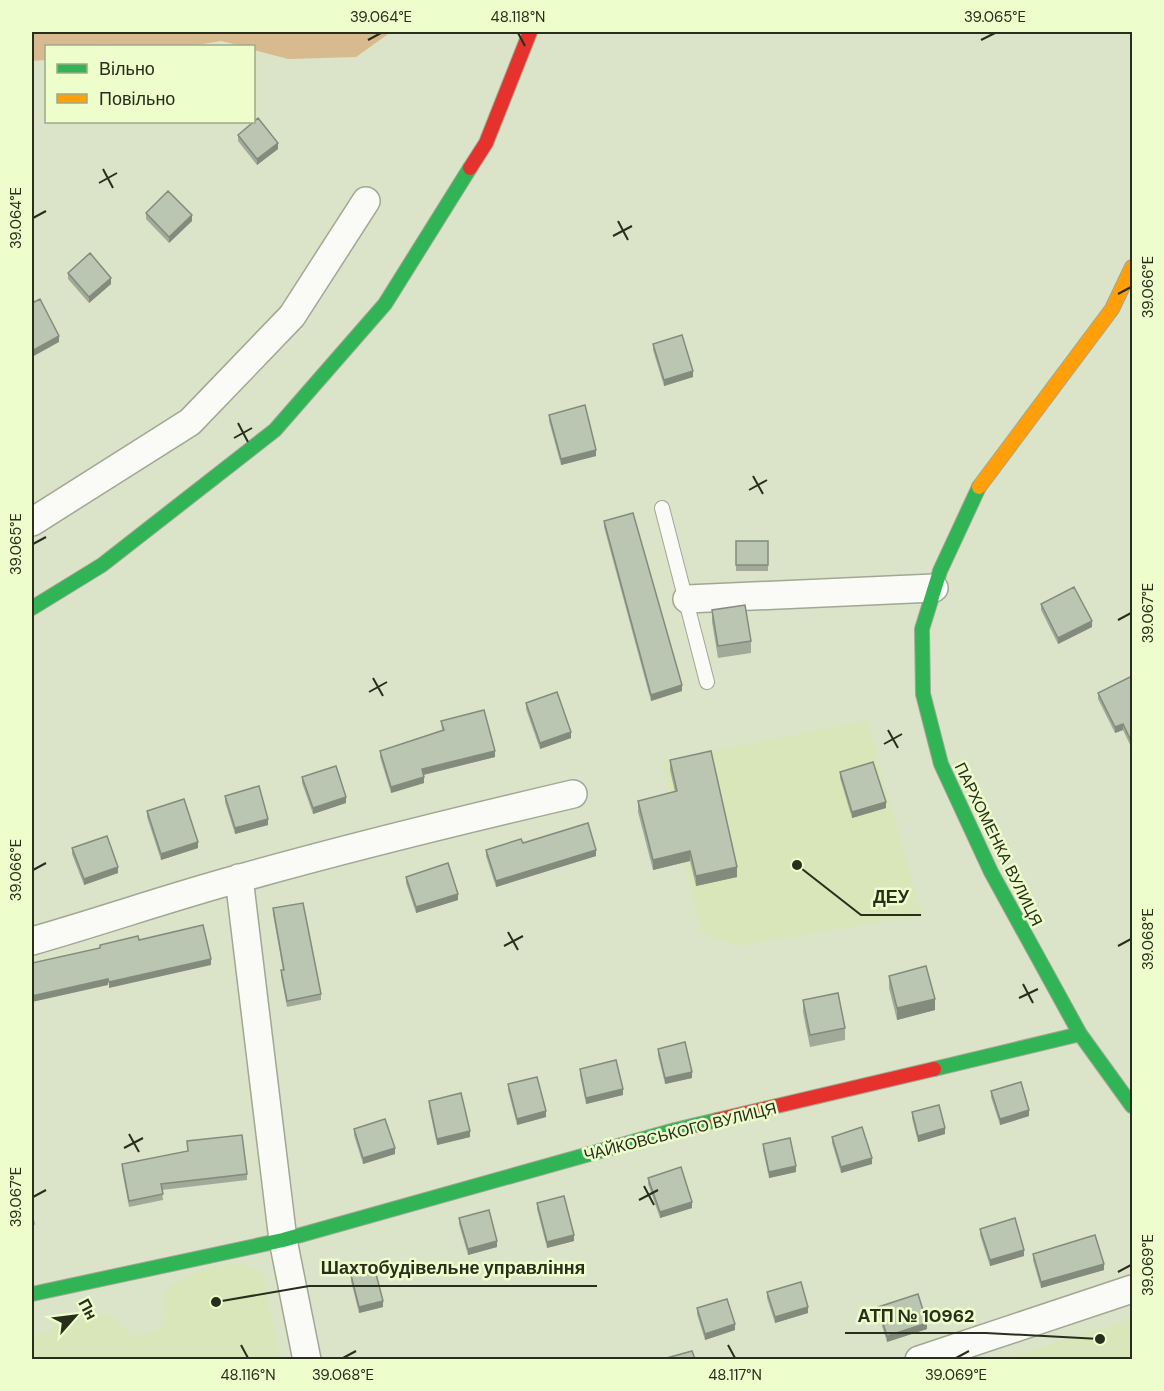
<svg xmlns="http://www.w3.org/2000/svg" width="1164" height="1391" viewBox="0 0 1164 1391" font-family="'DM Sans',sans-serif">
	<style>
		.built { fill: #d8e6ba }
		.forest { fill: #d8ba8f }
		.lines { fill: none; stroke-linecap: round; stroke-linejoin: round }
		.lane-casing { stroke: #a1a793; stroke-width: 16 }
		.street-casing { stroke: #a1a793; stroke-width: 30 }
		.fast-casing { stroke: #a1a793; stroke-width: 16 }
		.slow-casing { stroke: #a1a793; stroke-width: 16 }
		.jam-casing { stroke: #a1a793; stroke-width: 16 }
		.lane { stroke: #fafbf7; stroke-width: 14 }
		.street { stroke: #fafbf7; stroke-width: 27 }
		.fast { stroke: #30b455; stroke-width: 14 }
		.slow { stroke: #ff9f0a; stroke-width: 14 }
		.jam { stroke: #e5322d; stroke-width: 14 }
		.wall { fill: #a1aa99 }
		.shaded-wall { fill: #838b7d }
		.building { fill: #bbc6b2; stroke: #838b7d; stroke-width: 1.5 }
		.ticks { fill: none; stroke: #282e1b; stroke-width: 2 }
		.labels { text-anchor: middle; stroke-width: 5; stroke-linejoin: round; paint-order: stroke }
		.street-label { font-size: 16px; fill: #282e1b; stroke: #edfdcb }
		.leader { fill: none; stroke: #282e1b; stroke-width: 2 }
		.callout-dot { fill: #282e1b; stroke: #edfdcb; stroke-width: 2 }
		.callout-label { font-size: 18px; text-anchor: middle; font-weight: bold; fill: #282e1b; stroke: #edfdcb; stroke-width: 5; stroke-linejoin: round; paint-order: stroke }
		.neatline { fill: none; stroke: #282e1b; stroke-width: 2 }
		.ticks-label { font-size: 15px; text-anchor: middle; fill: #282e1b }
	</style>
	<rect width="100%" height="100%" fill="#dbe4c9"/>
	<path class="built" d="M867 720 922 915 736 946 701 932 673 815 663 761Z
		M238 1263 263 1273 280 1359H32V1337L67 1320 109 1315 134 1337 161 1329 165 1289 201 1269Z
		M1132 1319V1359H1002Z"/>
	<path class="forest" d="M32 32H391L356 57 288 59 254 50V46H242L221 41 191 46H46V60L32 61Z"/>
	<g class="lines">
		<defs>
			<path id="lane" d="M662 508 707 682"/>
			<path id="street" d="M32 522 190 422 292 316 366 201
				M687 599 934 588
				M239 878 283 1240 307 1360
				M32 941C102 921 171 897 241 878 351 847 462 820 573 794
				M919 1360 1132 1289"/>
			<path id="fast" d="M979 487 940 571 922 629 923 694 941 764 991 872 1080 1034 1132 1106
				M32 608 102 565 275 430 385 304 470 168
				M934 1069 1080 1034
				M32 1294 283 1240 675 1130 717 1120"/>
			<path id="slow" d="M979 487 1112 309 1132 267"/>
			<path id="jam" d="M470 168 486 143 530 32
				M717 1120 934 1069"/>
		</defs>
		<use href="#lane" class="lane-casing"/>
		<use href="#street" class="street-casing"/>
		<use href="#fast" class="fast-casing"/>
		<use href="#slow" class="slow-casing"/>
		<use href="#jam" class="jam-casing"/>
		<use href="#lane" class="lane"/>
		<use href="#street" class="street"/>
		<use href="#fast" class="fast"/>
		<use href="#slow" class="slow"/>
		<use href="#jam" class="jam"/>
	</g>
	<path class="wall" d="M238 135 278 149 257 165 238 141Z
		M146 213 192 221 169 243 146 219Z
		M68 273 111 284 89 303 68 279Z
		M653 344 693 377 664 386 653 350Z
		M549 415 596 456 561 465 549 421Z
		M604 521 682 691 651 701 604 527Z
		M736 541H768V571H736Z
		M1041 604 1092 627 1058 644 1041 610Z
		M712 610 751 641V653L718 658 712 622Z
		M1132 678V749L1123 730 1115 733 1098 699V693Z
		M526 703 571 738 540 749 526 709Z
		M441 721 495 757 424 775V783L391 793 380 757V751L442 730Z
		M670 760 737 877 696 886 690 861 653 870 638 812V801L675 792 670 770Z
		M840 772 886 808 852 818 840 778Z
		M302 777 346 803 313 814 302 783Z
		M225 796 268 825 235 834 225 802Z
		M147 811 198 848 161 860 147 817Z
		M72 848 118 873 84 885 72 854Z
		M486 850 596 856 496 887 486 856Z
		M406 877 458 900 416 913 406 883Z
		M273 908 321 994V1000L287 1007 281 976V970H283L273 914Z
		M889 976 935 1010 897 1020 889 988Z
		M803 1000 845 1028V1040L810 1047 803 1012Z
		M658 1049 692 1078 665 1084 658 1055Z
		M580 1069 623 1095 586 1104 580 1075Z
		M508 1084 546 1117 517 1125 508 1090Z
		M991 1091 1029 1116 1000 1125 991 1097Z
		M429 1101 470 1137 437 1145 429 1107Z
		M912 1112 945 1134 918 1142 912 1118Z
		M354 1129 395 1154 363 1164 354 1135Z
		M832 1137 872 1164 841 1173 832 1143Z
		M187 1141 247 1174V1180L162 1190 163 1200 129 1207 122 1170V1164L188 1151Z
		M763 1144 796 1172 769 1178 763 1150Z
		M648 1178 692 1208 660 1218 648 1184Z
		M537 1203 574 1241 547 1248 537 1209Z
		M459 1218 497 1247 468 1255 459 1224Z
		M980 1229 1024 1256 990 1266 980 1235Z
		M1033 1254 1104 1270 1041 1288 1033 1260Z
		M351 1275 383 1307 359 1313 351 1281Z
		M767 1292 808 1313 775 1323 767 1298Z
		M878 1307 927 1329 887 1342 878 1313Z
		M697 1308 735 1330 705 1340 697 1314Z"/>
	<path class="shaded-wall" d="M278 143V149L257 165V159Z
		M192 215V221L169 243V237Z
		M111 278V284L89 303V297Z
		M59 336V342L32 357V351Z
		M693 371V377L664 386V380Z
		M596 450V456L561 465V459Z
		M1092 621V627L1058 644V638Z
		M682 685V691L651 701V695Z
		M1123 724V730L1115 733V727Z
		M571 732V738L540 749V743Z
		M495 751V757L422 775V769Z
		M424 777V783L391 793V787Z
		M346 797V803L313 814V808Z
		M886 802V808L852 818V812Z
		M268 819V825L235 834V828Z
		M198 842V848L161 860V854Z
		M596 850V856L496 887V881Z
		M690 851V861L653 870V860Z
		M118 867V873L84 885V879Z
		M737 867V877L696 886V876Z
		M458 894V900L416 913V907Z
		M211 959V965L109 988V982Z
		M108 979V985L32 1002V996Z
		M935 999V1010L897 1020V1008Z
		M692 1072V1078L665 1084V1078Z
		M623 1089V1095L586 1104V1098Z
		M1029 1110V1116L1000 1125V1119Z
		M546 1111V1117L517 1125V1119Z
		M945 1128V1134L918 1142V1136Z
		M470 1131V1137L437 1145V1139Z
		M395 1148V1154L363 1164V1158Z
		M872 1158V1164L841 1173V1167Z
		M796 1166V1172L769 1178V1172Z
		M692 1202V1208L660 1218V1212Z
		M34 1224V1230L32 1231V1225Z
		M574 1235V1241L547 1248V1242Z
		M497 1241V1247L468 1255V1249Z
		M1024 1250V1256L990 1266V1260Z
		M1104 1264V1270L1041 1288V1282Z
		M383 1301V1307L359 1313V1307Z
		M808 1307V1313L775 1323V1317Z
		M927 1323V1329L887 1342V1336Z
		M735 1324V1330L705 1340V1334Z"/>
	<path class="building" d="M258 118 278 143 257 159 238 135Z
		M168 191 192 215 169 237 146 213Z
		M90 253 111 278 89 297 68 273Z
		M40 299 59 336 32 351V303Z
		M682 335 693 371 664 380 653 344Z
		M585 405 596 450 561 459 549 415Z
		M633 513 682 685 651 695 604 521Z
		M736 541H768V565H736Z
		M1074 587 1092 621 1058 638 1041 604Z
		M745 605 751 641 718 646 712 610Z
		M1132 676V743L1123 724 1115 727 1098 693Z
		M557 692 571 732 540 743 526 703Z
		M484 710 495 751 422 769 424 777 391 787 380 751 444 730 441 721Z
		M711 751 737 867 696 876 690 851 653 860 638 801 677 791 670 760Z
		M873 762 886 802 852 812 840 772Z
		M336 766 346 797 313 808 302 777Z
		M259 786 268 819 235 828 225 796Z
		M184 799 198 842 161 854 147 811Z
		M588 823 596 850 496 881 486 850 521 839 523 843Z
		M107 836 118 867 84 879 72 848Z
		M448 863 458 894 416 907 406 877Z
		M303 903 321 994 287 1001 281 970H284L273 908Z
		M203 925 211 959 109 982 108 979 32 996V963L100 948V945L138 936 139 940Z
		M926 966 935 999 897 1008 889 976Z
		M838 993 845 1028 810 1035 803 1000Z
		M685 1042 692 1072 665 1078 658 1049Z
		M616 1060 623 1089 586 1098 580 1069Z
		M537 1077 546 1111 517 1119 508 1084Z
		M1021 1082 1029 1110 1000 1119 991 1091Z
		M461 1093 470 1131 437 1139 429 1101Z
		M939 1105 945 1128 918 1136 912 1112Z
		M385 1119 395 1148 363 1158 354 1129Z
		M862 1127 872 1158 841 1167 832 1137Z
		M242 1135 247 1174 161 1184 163 1194 129 1201 122 1164 188 1151 187 1141Z
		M790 1138 796 1166 769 1172 763 1144Z
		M681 1167 692 1202 660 1212 648 1178Z
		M564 1196 574 1235 547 1242 537 1203Z
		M489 1210 497 1241 468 1249 459 1218Z
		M32 1213 34 1224 32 1225Z
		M1015 1218 1024 1250 990 1260 980 1229Z
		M1095 1235 1104 1264 1041 1282 1033 1254Z
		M375 1270 383 1301 359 1307 351 1275Z
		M801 1282 808 1307 775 1317 767 1292Z
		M918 1294 927 1323 887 1336 878 1307Z
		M727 1299 735 1324 705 1334 697 1308Z
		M692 1351 695 1359H663Z"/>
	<path class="ticks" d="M518 33 525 46M368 40 381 33M981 40 995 33M103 169 113 188M99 183 117 173M33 218 46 211M618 221 628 240M613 236 632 226M1118 294 1131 287M238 423 248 442M234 438 252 428M753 476 763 494M749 490 767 480M33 544 46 537M1118 620 1131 613M373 678 383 696M369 692 387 682M888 730 898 748M884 744 902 734M33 870 46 863M508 932 518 950M504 946 523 936M1118 946 1131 939M1023 984 1033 1003M1019 998 1038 989M129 1134 139 1152M124 1148 143 1138M644 1186 654 1205M33 1197 46 1190M639 1200 658 1190M1118 1272 1131 1265M241 1345 248 1358M728 1345 735 1358M343 1358 356 1351M956 1358 969 1351"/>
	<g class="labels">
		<g class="street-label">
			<text transform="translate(999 844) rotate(64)" y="6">ПАРХОМЕНКА ВУЛИЦЯ</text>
			<text transform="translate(680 1131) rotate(-14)" y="6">ЧАЙКОВСЬКОГО ВУЛИЦЯ</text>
		</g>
	</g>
	<path class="leader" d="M797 865L861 915H921M216 1302L309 1286H597M1100 1339L986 1333H845"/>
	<g class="callout-dot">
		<circle cx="797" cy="865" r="6"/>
		<circle cx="216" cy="1302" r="6"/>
		<circle cx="1100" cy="1339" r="6"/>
	</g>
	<g class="callout-label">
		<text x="891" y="903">ДЕУ</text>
		<text x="453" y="1274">Шахтобудівельне управління</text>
		<text x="916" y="1322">АТП № 10962</text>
	</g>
	<rect width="1164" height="1391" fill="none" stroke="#edfdcb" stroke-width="66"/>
	<rect x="45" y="45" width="210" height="78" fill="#edfdcb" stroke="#9eaa85" stroke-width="1.5"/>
	<rect x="57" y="64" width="30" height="9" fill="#30b455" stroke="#9eaa85" stroke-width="1.5"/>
	<text x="99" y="75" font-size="18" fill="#282e1b">Вільно</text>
	<rect x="57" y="94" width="30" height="9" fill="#ff9f0a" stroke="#9eaa85" stroke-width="1.5"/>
	<text x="99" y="105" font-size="18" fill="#282e1b">Повільно</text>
	<g transform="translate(75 1316) rotate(62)" stroke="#edfdcb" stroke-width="4.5" paint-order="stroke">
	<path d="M0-4.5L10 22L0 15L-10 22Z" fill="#282e1b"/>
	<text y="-9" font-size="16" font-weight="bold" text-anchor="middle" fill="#282e1b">Пн</text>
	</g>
	<rect x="33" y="33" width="1098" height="1325" class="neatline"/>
	<g class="ticks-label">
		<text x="381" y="22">39.064°E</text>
		<text x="518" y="22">48.118°N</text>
		<text x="995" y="22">39.065°E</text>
		<text transform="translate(16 218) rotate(-90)" y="5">39.064°E</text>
		<text transform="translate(1148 287) rotate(-90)" y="5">39.066°E</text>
		<text transform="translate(16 544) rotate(-90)" y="5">39.065°E</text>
		<text transform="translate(1148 613) rotate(-90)" y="5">39.067°E</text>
		<text transform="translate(16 870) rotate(-90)" y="5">39.066°E</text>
		<text transform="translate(1148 939) rotate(-90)" y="5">39.068°E</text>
		<text transform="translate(16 1197) rotate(-90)" y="5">39.067°E</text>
		<text transform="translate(1148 1265) rotate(-90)" y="5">39.069°E</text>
		<text x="248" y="1380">48.116°N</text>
		<text x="343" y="1380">39.068°E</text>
		<text x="735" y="1380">48.117°N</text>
		<text x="956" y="1380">39.069°E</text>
	</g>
</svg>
